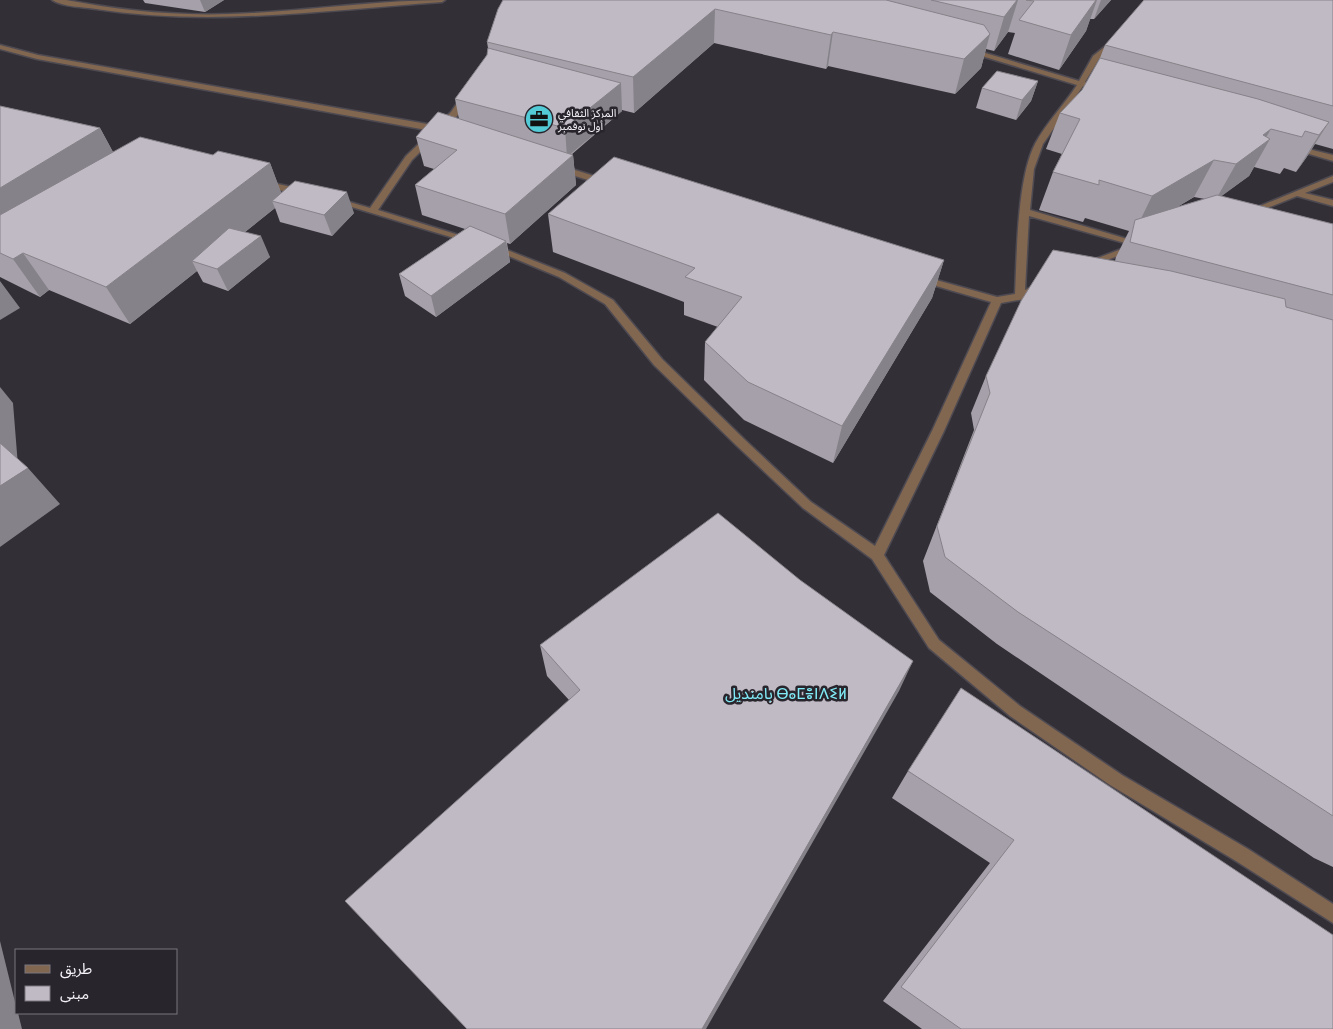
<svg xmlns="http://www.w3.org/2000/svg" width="1333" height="1029" viewBox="0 0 1333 1029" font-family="Signika,'Noto Sans Arabic','Noto Sans Tifinagh',sans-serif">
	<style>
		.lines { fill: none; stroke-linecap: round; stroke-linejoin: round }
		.street-casing { stroke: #4e4a52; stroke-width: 3 }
		.street { fill: #816650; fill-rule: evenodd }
		.wall { fill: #a5a0a9; fill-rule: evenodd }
		.shaded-wall { fill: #868289 }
		.building { fill: #c0bac4; stroke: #868289 }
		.labels { text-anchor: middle; stroke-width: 5; stroke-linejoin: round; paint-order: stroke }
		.far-poi-label { font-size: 11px; fill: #f5f3f8; stroke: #29252d; text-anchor: start }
		.quarter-label { font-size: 16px; fill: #81ecf7; stroke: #29252d }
	</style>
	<rect width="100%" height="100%" fill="#332f37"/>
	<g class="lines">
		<defs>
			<path id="street" d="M52 0H66C119 10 174 16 229 14 301 12 373 0 445 0L442 2C326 10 212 27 96 9 83 7 63 7 52 0Z
				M1112 41 1118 42 1099 59 1085 82 1104 89 1100 91 1083 86 1043 144 1034 169 1030 210 1144 244 1139 247 1029 216 1025 290 1040 283 1045 286 1024 299 1001 303 944 431 884 555 939 640 1020 706 1122 775 1248 849 1333 904V923L1236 861 1110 785 1010 716 929 648 872 559 803 508 736 445 654 365 605 304 559 277 489 248 494 245 497 246 565 273 613 300 662 359 744 439 811 502 875 546 932 431 991 302 919 281 917 279 922 276 997 297 1015 294C1017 254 1017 179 1035 144 1046 123 1064 105 1077 85L965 51 972 49 1079 81 1093 56Z
				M0 45 38 55 427 124 436 127 451 112 462 96H468L469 98 457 116 443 130 446 132 445 134 439 133 412 160 378 210 475 240 473 242H467L332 201 336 198 370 208 406 156 432 131 37 59 0 49Z
				M1292 145 1333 155V161L1292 149Z
				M559 165 607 180 608 182 604 185 556 170V166Z
				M1333 176V182L1305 193 1333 200V206L1297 196 1250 215 1243 213Z
				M263 181 302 189 306 192 302 195 260 186V182Z
				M1132 245 1137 248 1135 250 1090 266H1084L1082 264Z"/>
		</defs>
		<use href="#street" class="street-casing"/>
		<use href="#street" class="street"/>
	</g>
	<path class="wall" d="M143 0H224L205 12 145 3Z
		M503 0H1111L1094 19H1090L1086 31 1059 70 1008 54 1015 33 1008 32 994 51 986 49 981 68 955 94 828 66 826 69 714 43 634 113 622 110V111L571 155H573L576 185 510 244 507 243 510 262 436 317 405 296 399 274 465 229 422 215 415 185 434 169 424 166 416 137 459 119 455 99 487 55 488 48 487 42Z
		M1333 0V149L1315 144 1306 158 1296 172 1284 168 1280 174 1254 167 1249 176 1221 196 1333 224V867L1314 858 997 644 930 592 923 561 974 430 971 413 986 376 1115 261 1116 257 1129 231 1085 218 1083 222 1039 210 1053 172 1062 154 1046 149 1060 113 1082 90 1098 63 1105 45ZM1194 197 1205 199 1177 207Z
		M1038 81 1031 101 1016 120 976 108 982 88Z
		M0 106 100 128 113 152 213 155 270 163 281 193 354 213 332 236 280 222 275 208 245 232 270 257 228 291 203 282 197 271 130 324 49 290 40 297 0 277Z
		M548 214 944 260 932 298 833 463 744 420 704 380 705 342 718 327 684 315V302L553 252Z
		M540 645 899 691 569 700 547 676Z
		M908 771 1333 1029H922L883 1001 990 863 892 798Z"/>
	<path class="shaded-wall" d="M200 0H224L205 12Z
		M1017 0H1018L1008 32 994 51 1004 17Z
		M1096 0H1097L1086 31 1059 70 1071 35Z
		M1101 0H1111L1094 19Z
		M715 9 714 43 634 113 633 77Z
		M833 32 828 66 826 69 831 35Z
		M990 34 981 68 955 94 964 59Z
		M1038 81 1031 101 1016 120 1022 100Z
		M621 83 622 111 567 157 565 128Z
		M1329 122 1306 158 1296 172 1319 135Z
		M100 128 120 165 0 241V188Z
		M1271 129 1261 146 1270 139 1249 176 1215 201 1236 164 1263 135Z
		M573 155 576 185 510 244 505 214Z
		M1214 160 1194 197 1134 233 1152 196Z
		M270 163 284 200 272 201 275 208 204 265 192 261 197 271 130 324 106 287Z
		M347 192 354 213 332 236 324 215Z
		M261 236 270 257 228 291 217 269Z
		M506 241 510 262 436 317 431 296Z
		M23 253 49 290 40 297 13 259Z
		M944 260 932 298 833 463 842 426Z
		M0 281 20 308 0 320Z
		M0 387 13 403 18 466 0 446Z
		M28 468 60 504 0 547V486Z
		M913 661 899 691 706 1029H702Z
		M0 941 16 1006V1013H18L22 1029H0Z"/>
	<path class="building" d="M503 0H886L984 25 990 34 964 59 833 32 831 35 715 9 633 77 487 42 498 9Z
		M931 0H1017L1004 17Z
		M1026 0H1096L1071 35 1019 20 1034 1Z
		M1144 0H1333V106L1105 45Z
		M488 48 621 83 565 128 455 99 487 55Z
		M1100 58 1258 99 1329 122 1319 135 1305 131 1302 137 1271 129 1263 135 1270 139 1236 164 1214 160 1152 196 1099 180V185L1053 172 1080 119 1060 113 1082 90Z
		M997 71 1038 81 1022 100 982 88Z
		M0 106 100 128 0 188Z
		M438 112 573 155 505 214 415 185 457 150 416 137Z
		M140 137 213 155 218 151 270 163 106 287 23 253 13 259 0 253V215Z
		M614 157 944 260 842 426 748 382 705 342 742 297 685 277 695 268 548 214Z
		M295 181 347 192 324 215 272 201Z
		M1217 195 1333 224V295L1130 242 1135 220Z
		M470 226 506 241 431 296 399 274Z
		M229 228 261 236 217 269 192 261Z
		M1053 250 1171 271 1285 299 1286 307 1333 320V816L1018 612 945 557 937 526 990 393 986 376 1021 301Z
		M0 443 28 468 0 486Z
		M718 513 800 580 913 661 702 1029H467L345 901 580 690 540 645Z
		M961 688 1333 935V1029H961L901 987 1014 840 908 771Z"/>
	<defs>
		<symbol id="office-disc" viewBox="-11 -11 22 22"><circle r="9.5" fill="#52cbd7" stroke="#29252d"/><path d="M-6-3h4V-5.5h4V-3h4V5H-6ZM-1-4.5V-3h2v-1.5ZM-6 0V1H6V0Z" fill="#111"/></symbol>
	</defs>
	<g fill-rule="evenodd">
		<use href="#office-disc" x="523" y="103" width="32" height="32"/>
	</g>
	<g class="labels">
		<g class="far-poi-label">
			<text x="558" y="117">المركز الثقافي<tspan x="558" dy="13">أول نوفمبر</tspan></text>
		</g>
		<g class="quarter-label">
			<text x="786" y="699">بامنديل ⴱⴰⵎⴻⵏⴷⵉⵍ</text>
		</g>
	</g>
	<rect x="15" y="949" width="162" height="65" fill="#29252d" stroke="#7b777e"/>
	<rect x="25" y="965" width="25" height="8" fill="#816650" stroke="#7b777e"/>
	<text x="60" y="974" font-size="15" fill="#f5f3f8">طريق</text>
	<rect x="25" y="986" width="25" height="15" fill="#c0bac4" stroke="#7b777e"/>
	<text x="60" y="999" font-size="15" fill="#f5f3f8">مبنى</text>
</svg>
